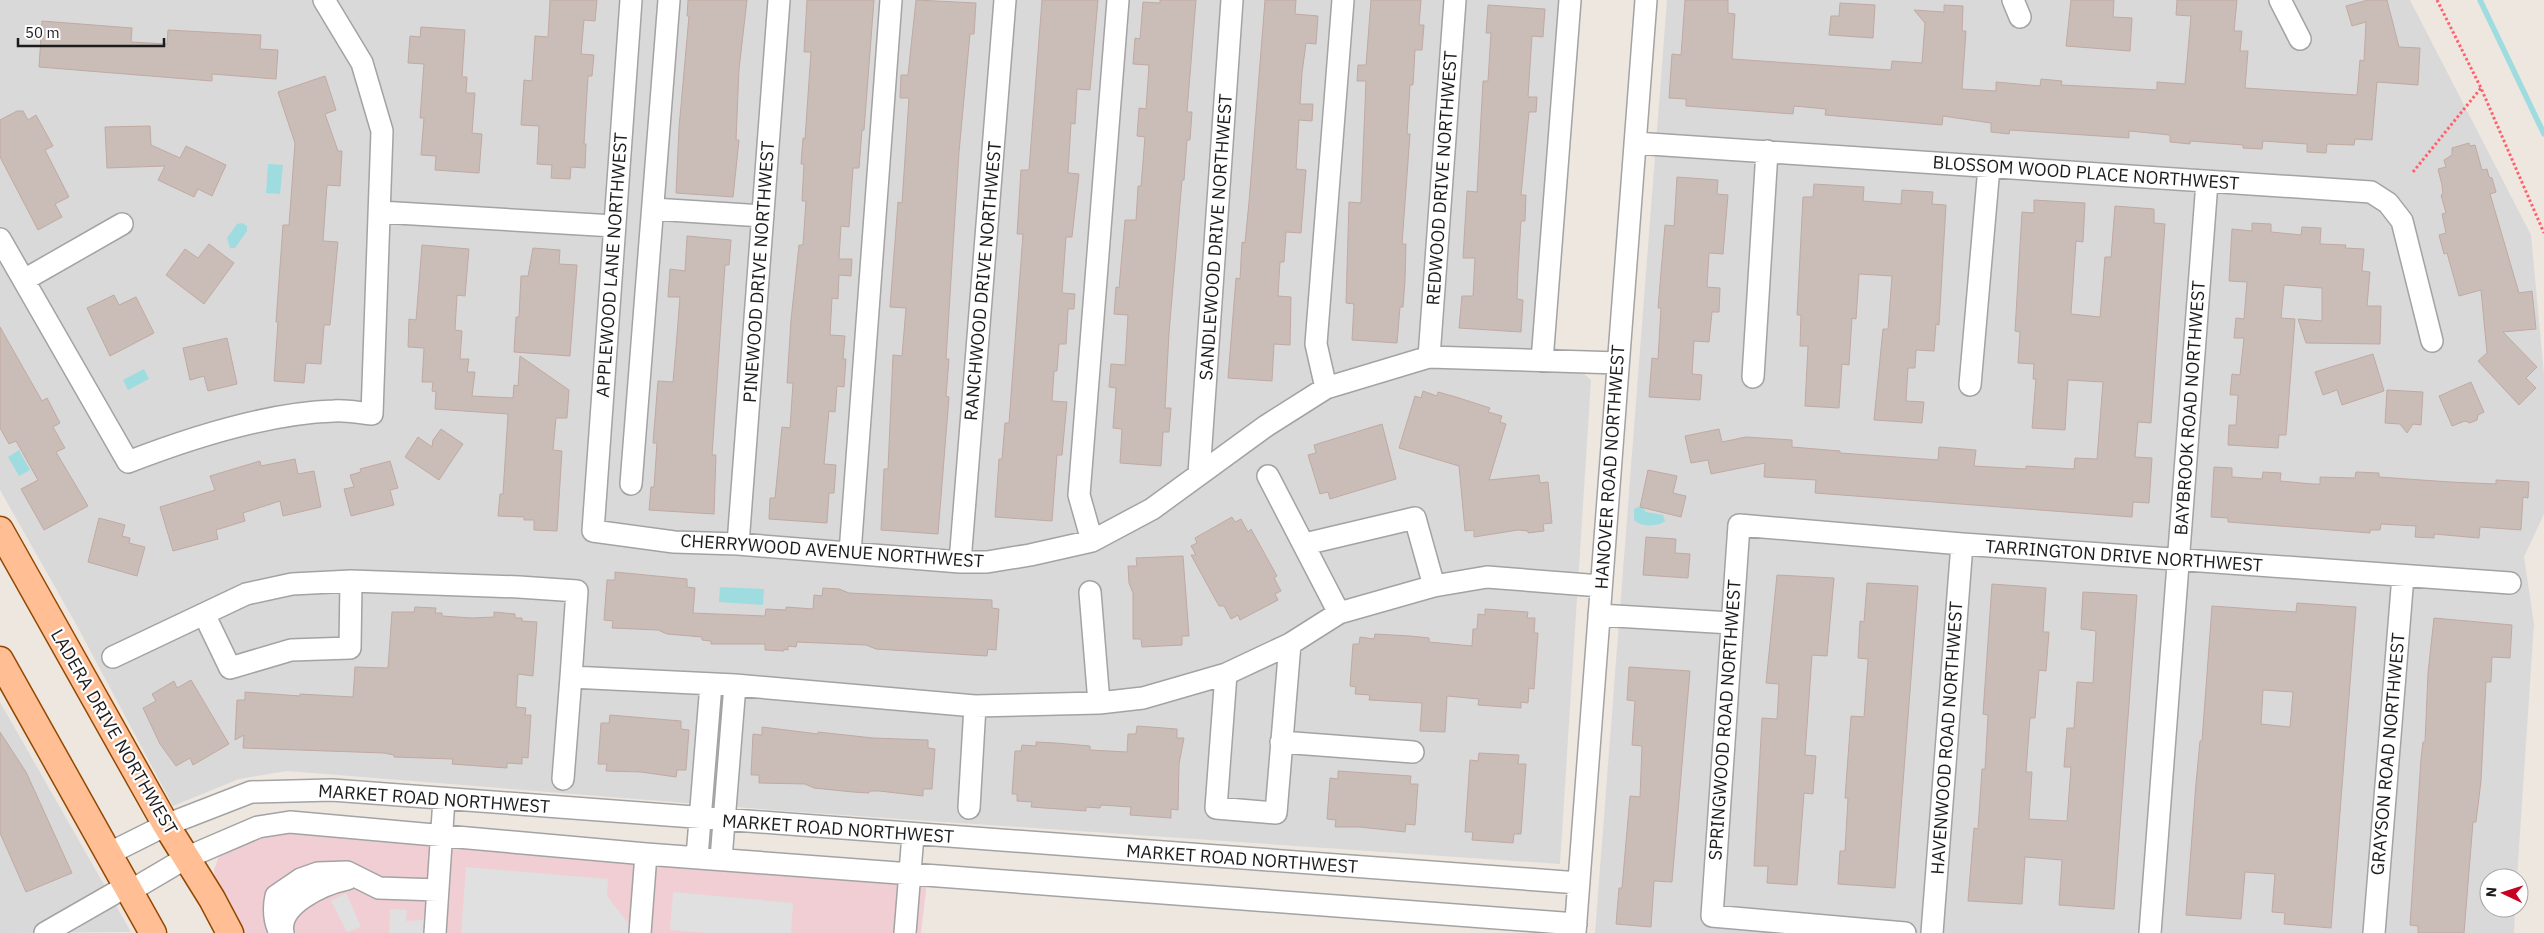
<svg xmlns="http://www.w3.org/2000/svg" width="2544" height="933" viewBox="0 0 2544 933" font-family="'IBM Plex Sans',sans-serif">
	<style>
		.residential { fill: #dad9d9 }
		.commercial { fill: #f1ced3 }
		.parking { fill: #e0e0e0 }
		.water { fill: #9edcdf }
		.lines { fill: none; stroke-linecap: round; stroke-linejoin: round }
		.stream { stroke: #9edcdf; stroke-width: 5.5 }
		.building { fill: #cabcb7; stroke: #c0aaa2; fill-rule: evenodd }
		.minor-casing { stroke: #a3a3a3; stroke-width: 24 }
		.major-casing { stroke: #934800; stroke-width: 29 }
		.path { stroke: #ff606c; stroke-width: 3; stroke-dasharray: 2.5 2.5; stroke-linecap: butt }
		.minor { stroke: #fff; stroke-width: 21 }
		.major { stroke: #ffbe94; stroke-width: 26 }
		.labels { text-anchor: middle; stroke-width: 4.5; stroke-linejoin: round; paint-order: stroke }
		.street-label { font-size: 18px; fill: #1c1c1c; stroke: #fff }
	</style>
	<rect width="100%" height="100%" fill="#eee7e0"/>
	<path class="residential" d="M0 0H1577L1554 346 1591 380 1560 864 799 812 287 771 239 779 173 806 76 624 0 490Z
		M1667 0H2410L2531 235 2544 374V514L2524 557 2534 624 2517 878H2489V908H2515L2514 933H1595Z
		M0 702 131 932 0 933Z"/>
	<path class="commercial" d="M301 833 927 882 921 933H244L215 882 214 870 220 854 237 844 274 834Z"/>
	<path class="parking" d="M466 867 608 879 607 896 629 924V933H461Z
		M673 892 793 903 791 933H709L670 930Z
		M346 893 361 927 347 932 331 901Z
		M390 909 407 910 406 921 424 920 423 933H389Z"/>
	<path class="water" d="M268 164 283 165 280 194 266 193Z
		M242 223 247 226V231L235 248H230L227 238 237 224Z
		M144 369 149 379 128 390 123 380Z
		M19 450 30 470 19 476 8 457Z
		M1638 507H1642L1646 512 1663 515 1665 521C1658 527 1640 527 1634 520V509Z
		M720 587 764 589 763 605 719 602Z"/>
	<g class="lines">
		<path class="stream" d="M2480 0 2544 134"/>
	</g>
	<path class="building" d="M550 0H597L595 21 584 20 581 54 594 55 592 76H588L584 144H586L585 168 571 167 570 179 551 178 552 165 537 164 539 126 521 125 524 80 532 81 535 36 548 37Z
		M688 0H747L739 69 736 140H739L733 197 676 193 679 128 689 16H687Z
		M807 0H874L864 130H862L859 168H853L849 227 841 226 839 259H852L851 276 839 275 838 299 832 298 830 335 845 336 843 359H846L844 387 837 386 835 412 829 411 824 464 836 465 834 493H829L827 523 769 519 770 498H775L782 427 790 428 793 383H787L791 320 799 245H803L806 201H802L804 164H801L803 138 805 139 811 52H804Z
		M916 0 976 3 974 34H970L959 152 946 359H949L946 396 949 397 938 534 881 530 884 469H888L893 355 902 356 906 308 890 307 898 202 902 203 909 98H900L901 75H908Z
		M1042 0H1098L1090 90 1077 89 1075 124 1071 123 1068 173 1079 174 1072 237H1066L1062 293 1075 294 1074 309H1068L1066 344H1059L1057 371H1054L1052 401 1067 402 1062 455H1057L1052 521 995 517 999 459H1002L1005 423H1009L1023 234H1017L1021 170H1029Z
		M1160 0H1196L1187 112H1192L1190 140H1187L1184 180H1182L1169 333 1165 408H1171L1169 432H1163L1161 466 1120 463 1122 429 1113 428 1116 388 1109 387 1111 364 1125 365 1128 315 1114 314 1116 287 1119 288 1125 220H1136L1138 186H1141L1145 137 1137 136 1139 108 1146 109 1149 65 1133 64 1135 38 1140 39 1143 2 1160 3Z
		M1265 0H1296L1295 14 1318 16 1316 44 1306 43 1302 73 1300 104H1313L1312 121 1299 120 1296 169 1306 170 1301 233 1286 232 1284 262H1280L1278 296 1291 297 1290 345 1274 344 1272 381 1228 378 1236 278 1240 279 1242 242 1245 243 1249 202Z
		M1371 0H1421L1419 25H1424L1422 50H1415L1413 85H1410L1407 134H1410L1402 244H1406L1405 280 1403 307H1400L1397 343 1352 340 1354 304 1346 303 1349 202 1361 203 1366 81H1357L1358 65H1366Z
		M1685 0H1728V13L1735 14 1732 59 1891 70 1892 61 1922 63 1925 23 1914 10 1944 12V5L1963 6 1962 31H1966L1962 89 1996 91V82L2040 86 2041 79 2062 81 2061 85 2157 90V82L2185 84 2191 16 2176 15 2177 0H2237L2234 31H2242L2240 51H2248L2245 88 2357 95 2360 60 2364 61 2366 22 2352 26 2346 6 2368 0H2387L2399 47 2420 48 2418 85 2377 82 2372 140 2355 139 2354 145 2327 144 2326 153 2307 152V144L2263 141 2262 149 2243 148V145L2190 141V144L2170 142V135L2129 131V138L2010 130 2009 134 1991 132V123L1943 116 1942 125 1825 115 1826 109 1794 106 1793 114 1686 106V99L1669 98 1672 54 1681 55Z
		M2071 0H2114L2113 17 2132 18 2130 51 2066 46Z
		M1840 3 1875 5 1873 38 1829 35 1831 16H1839Z
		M1488 5 1545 9 1543 37 1532 36 1528 97H1537L1536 112H1529L1521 195H1526L1525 221H1521L1518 271 1517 299 1523 300 1521 332 1459 328 1462 296H1473L1475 258H1463L1467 191 1477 192 1483 81H1488L1491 33H1486Z
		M42 21 132 28 131 42 167 44 168 30 261 35 260 49 278 50 276 79 212 74V81L39 67Z
		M421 27 465 30 462 77H467L466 93H475L472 133 482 134 479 173 435 170 436 156 421 155 424 118H420L424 64 408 63 410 36 420 37Z
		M325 76 336 110 325 114 338 151H342L340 186 327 185 323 241 338 242 330 325H324L321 364 306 363 304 383 274 381 278 322H276L283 225H289L295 143 278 92Z
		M17 111H23L28 120 36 115 53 146 45 150 69 197 55 204 62 217 38 230 0 157V120Z
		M150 126 151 145 180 158 186 146 226 165 212 196 198 189 194 197 158 180 165 166 107 168 105 127Z
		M2469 143 2470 146 2475 145 2482 170 2487 169 2489 177 2492 178 2496 192 2490 194 2519 293 2532 291 2536 329 2503 332 2537 367 2526 378 2536 388 2519 405 2478 361 2487 353 2481 290 2459 296 2447 253 2444 254 2439 235 2446 233 2442 214 2446 213 2441 195 2443 194 2442 185 2438 169 2446 167 2444 160 2452 155V148Z
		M1677 177 1718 180 1717 194 1728 195 1723 254 1709 253 1707 287 1720 288 1719 312H1712L1709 342 1694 341 1692 374 1702 375 1700 400 1649 397 1652 358 1658 359 1661 308H1658L1665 225 1674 226Z
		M1814 184 1864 187 1863 201 1901 204 1902 190 1933 192 1932 204 1946 205 1939 325 1936 324 1934 351 1916 350 1915 368H1908L1906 401 1924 402 1922 423 1874 420 1883 329H1888L1892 276 1859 274 1856 319 1852 318 1849 365 1842 364 1839 408 1805 406 1808 346H1800L1801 315H1797L1803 197H1813Z
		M2034 200 2085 203 2083 242 2076 241 2071 314 2100 317 2105 257H2111L2115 206 2154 209V223L2165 224 2151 423 2138 422 2135 457 2152 458 2149 503 2133 502 2132 517 1815 493 1816 480 1764 477 1765 463 1711 474 1708 460 1691 463 1685 436 1719 429 1722 442 1746 437 1792 440V447L1840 451V453L1938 460 1939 447 1976 450 1974 466 2026 469V466L2074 469 2075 458 2097 459 2103 382 2068 380 2065 430 2032 428 2036 379H2033L2034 364 2018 363 2020 332 2015 331 2022 212 2034 213Z
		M2252 223 2271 224V232L2301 235 2302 227 2321 228 2320 244 2346 245 2345 248 2364 249 2362 271 2370 272 2367 306H2381L2380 344 2306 343 2298 319 2322 321V288L2284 285 2281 318 2295 319 2286 435H2279L2278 448 2228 445 2229 425H2236L2238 395H2230L2232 374 2240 375 2244 338H2234L2236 318 2244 319 2247 282 2229 281 2232 229 2252 231Z
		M687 236 731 240 729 265H725L712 455H716L714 514 649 510 651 487H654L657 443H653L658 381 673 382 676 347 680 297H668L670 269 685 271Z
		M209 244 234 263 204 304 166 275 185 249 198 258Z
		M422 245 469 249 465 296 457 295 455 330 462 331 460 359H469L467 372H475L472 396 513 398 514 385 518 386 520 356 569 390 567 418H556L553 450 562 451 557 531 534 530V520H524V517L498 516 500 494H503L508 414 435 409 436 392 432 391 433 382H422L424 348 408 347 409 319 416 320Z
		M533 248 560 250 559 264 577 265 570 356 514 352 516 317H519L521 276H528Z
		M114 295 119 305 136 297 154 333 110 356 87 308Z
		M0 327 42 401 47 398 60 423 53 427 65 448 56 452 88 506 44 530 21 489 38 480 16 441 9 444 0 428Z
		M227 338 237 384 208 391 204 376 190 380 183 348Z
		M2373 354 2384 391 2342 405 2337 390 2323 395 2315 372Z
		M2471 382 2484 412 2478 415 2477 420 2470 423 2465 421 2452 426 2439 396Z
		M2387 390 2423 392 2421 425 2413 424 2407 433 2400 424 2385 423Z
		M1423 391 1437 396 1438 392 1456 397 1490 408 1488 412 1502 416 1500 422 1506 424 1489 480 1539 475 1540 483 1548 482 1552 523 1543 524 1544 531 1528 533V531L1518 530 1474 537V530L1465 531 1459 466 1399 448 1415 396 1421 398Z
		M1382 424 1396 479 1330 499 1328 492 1320 494 1308 455 1316 453 1314 445Z
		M441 429 463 444 439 480 405 457 418 437 432 447 433 440Z
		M295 459 298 474 314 471 321 507 283 516 280 501 243 513 245 521 216 530 218 539 173 551 160 507 215 490 210 476 260 461 261 466Z
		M390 461 398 488 390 490 394 505 351 516 344 489 354 487 350 475 361 472 360 469Z
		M2214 467 2232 468V477L2262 479 2263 472 2281 473 2280 481 2313 484H2320V477L2355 478 2356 472 2379 473V477L2450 482 2496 484V480L2529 482 2528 498 2523 497 2521 530 2480 527 2479 538 2434 534V538L2415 537 2416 526 2381 524 2380 530H2370V533L2228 522V518L2211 517Z
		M1648 470 1677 476 1673 493 1686 496 1681 517 1640 507Z
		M1232 517 1235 522 1241 519 1248 532 1251 529 1277 576 1274 578 1281 591 1275 594 1278 600 1240 620 1238 615 1231 619 1224 606H1219L1191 555H1196L1191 546 1197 543 1195 538Z
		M99 518 125 525 122 536 130 538 129 543 145 547 137 576 88 562Z
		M1646 537 1676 539 1675 553 1690 554 1688 578 1643 575Z
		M1183 556 1189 636H1182V645L1142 647 1141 639H1133V593L1129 583 1128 566H1137L1136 558Z
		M615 572 687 579V587L695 588 693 613 765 616 766 609 786 610V607L813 609 814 595 822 596 823 588 839 589 849 593 992 600V608L999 609 996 650 988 649 987 656 876 649 866 645 797 642 796 647 788 646V650L784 649V651L765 650V644H711V641L702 640V637L667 634 658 630 612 628 613 621 604 620 607 580H615Z
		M1777 575 1834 578 1827 656 1812 655 1805 755 1816 756 1813 794 1804 793 1797 885 1767 883 1768 866H1754L1762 718 1777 719 1779 684 1766 683Z
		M1867 583 1918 586 1895 888 1838 884 1840 851H1845L1848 798H1845L1851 716 1864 717 1868 659 1858 658 1860 621 1864 622Z
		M1992 584 2046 588 2043 632H2049L2046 671 2039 670 2035 718H2030L2026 772H2032L2029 819 2067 821 2071 767H2064L2067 728H2074L2077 682 2093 683 2096 631 2081 629 2083 592 2137 595 2114 909 2059 905 2062 860 2025 857 2022 904 1968 901 1974 828 1978 829 1982 769H1985L1988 715 1983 714Z
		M2297 603 2356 607 2331 928 2284 924 2285 913 2272 912 2275 874 2245 872 2241 919 2186 915 2196 783 2200 741H2202L2212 606 2296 612ZM2263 690 2293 692 2290 727 2261 724Z
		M415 607 436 608 435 613H442V616L472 618 494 617V612L515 614V618H522V621L537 622 533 676 518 674 516 707 526 708 525 715H531L528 758 522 757V764L507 763V768L452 764 453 759 394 757V755L384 753 243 748 244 735 235 740 237 700H245V692L300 696V694L353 697 355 667 388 668 392 612H414Z
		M1485 609 1528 612 1527 618H1535L1534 633H1538L1534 689 1529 688 1528 703 1521 702V708L1478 705 1479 699 1447 696 1445 732 1420 731 1422 703 1369 700 1370 695 1355 694 1356 687 1350 686 1353 644H1359L1360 637 1374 639 1375 634 1410 636 1429 638V642L1472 646 1473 629H1477L1478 614 1485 615Z
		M2434 618 2512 625 2510 658 2492 657 2491 682H2486L2481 781 2476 822H2473L2464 933H2418V926L2410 925 2421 759 2423 742H2425L2428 673Z
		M1629 667 1690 671 1672 882 1654 881 1651 927 1616 924 1619 888H1622L1630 796 1640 797 1642 746 1632 745 1635 701 1627 700Z
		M191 680 229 744 193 765 190 758 176 766 160 744 143 708 156 701 152 694 174 681 177 688Z
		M610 715 681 721V729L689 730 686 770H677L676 777 641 772 606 771 607 764H598L601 723H609Z
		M1137 726 1177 729V738H1184L1179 764 1178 810 1171 809V818L1130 815 1131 807 1101 805 1100 808 1086 807V811L1031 807 1032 802 1017 801V794H1012L1015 751H1021L1022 745 1036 746V742L1056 743 1090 746V750L1127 752 1128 734H1136Z
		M762 727 818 734V732L873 738 928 740V748L935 749 932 789H923V796L879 791H869V793L853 792 814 788 805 784 759 783V775H751L753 734 762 735Z
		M0 732 26 772 72 873 26 892 0 833Z
		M1479 753 1519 755 1518 764H1526L1521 834H1514L1513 843 1472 840 1473 832H1465L1470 760 1478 761Z
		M1338 771 1411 776 1410 784H1418L1415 825 1406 824 1405 832 1360 827H1335L1336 820 1327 819 1330 778 1338 779Z"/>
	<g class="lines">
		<defs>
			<path id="minor" d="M631 0 593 531 674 542 738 544 960 562H987L1030 555 1092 541 1152 509 1266 426 1326 388 1429 357 1618 363
				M2013 0 2020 17
				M2280 0 2300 39
				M1635 143 2371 192 2388 203 2402 221 2432 341
				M653 209 763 216
				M380 212 614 226
				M0 239 128 462C190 438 267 413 334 411 346 410 360 413 372 414L382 131 362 63 324 0
				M24 280 122 224
				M1429 357 1455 0
				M1542 361 1570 0
				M1753 377 1767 151
				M1970 385 1989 167
				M1326 388 1316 344 1343 0
				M1199 474 1232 0
				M1268 476 1339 613
				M631 484 669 0
				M1092 541 1079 495 1118 0
				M738 544 779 0
				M1305 544 1415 518 1434 586
				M850 553 891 0
				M960 562 1005 0
				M1090 592 1099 703
				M204 614 230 668 291 650 350 648 351 581
				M1599 615 1731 623
				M113 657 246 594 292 584 351 581 519 587 577 591 571 677 735 685 975 706 1099 703 1143 698 1226 674 1290 644 1339 613 1434 586 1487 577 1601 586
				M1226 674 1216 808 1276 813 1290 644
				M1281 742 1413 752
				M563 779 571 677
				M969 808 975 706
				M110 853 166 825 251 792 332 790 1579 883
				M697 857 711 684
				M721 859 735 685
				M130 891 186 858 209 848 258 827 290 822 646 854 1576 924
				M45 933 127 886
				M280 933C274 921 273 910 276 896L301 879 318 873 347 872 379 888 438 890
				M283 933C277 904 324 884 347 879
				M435 933 444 799
				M640 933 646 854
				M905 933 913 835
				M1575 933 1646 0
				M1905 933 1712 916 1739 525 1962 544 2510 583
				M1932 933 1962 544
				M2150 933 2207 182
				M2374 933 2403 576"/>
			<path id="major" d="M0 530 166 825 212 899 230 933
				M0 660 153 933"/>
		</defs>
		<use href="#minor" class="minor-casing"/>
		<use href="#major" class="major-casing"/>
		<path class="path" d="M2437 0 2481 88 2544 233
			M2413 172 2481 88"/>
		<use href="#minor" class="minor"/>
		<use href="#major" class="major"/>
	</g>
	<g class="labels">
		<g class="street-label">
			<text transform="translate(2086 173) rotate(4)" y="6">BLOSSOM WOOD PLACE NORTHWEST</text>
			<text transform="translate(1442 178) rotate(-86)" y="6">REDWOOD DRIVE NORTHWEST</text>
			<text transform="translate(1216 237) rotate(-86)" y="6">SANDLEWOOD DRIVE NORTHWEST</text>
			<text transform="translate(612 265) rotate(-86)" y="6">APPLEWOOD LANE NORTHWEST</text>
			<text transform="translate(759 272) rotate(-86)" y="6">PINEWOOD DRIVE NORTHWEST</text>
			<text transform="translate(983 281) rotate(-85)" y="6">RANCHWOOD DRIVE NORTHWEST</text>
			<text transform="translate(2190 408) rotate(-86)" y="6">BAYBROOK ROAD NORTHWEST</text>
			<text transform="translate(1610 467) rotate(-86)" y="6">HANOVER ROAD NORTHWEST</text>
			<text transform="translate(832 551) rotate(4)" y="6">CHERRYWOOD AVENUE NORTHWEST</text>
			<text transform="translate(2124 556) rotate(4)" y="6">TARRINGTON DRIVE NORTHWEST</text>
			<text transform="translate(1725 720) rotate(-86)" y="6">SPRINGWOOD ROAD NORTHWEST</text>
			<text transform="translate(114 732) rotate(60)" y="6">LADERA DRIVE NORTHWEST</text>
			<text transform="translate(1947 738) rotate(-86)" y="6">HAVENWOOD ROAD NORTHWEST</text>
			<text transform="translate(2388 754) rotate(-85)" y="6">GRAYSON ROAD NORTHWEST</text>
			<text transform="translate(434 799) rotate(4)" y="6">MARKET ROAD NORTHWEST</text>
			<text transform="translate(838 829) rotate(4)" y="6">MARKET ROAD NORTHWEST</text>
			<text transform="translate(1242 859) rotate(4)" y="6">MARKET ROAD NORTHWEST</text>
		</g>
	</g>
	<g transform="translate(2504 893) rotate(274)"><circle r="24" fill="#ffffff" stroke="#a4a4a4"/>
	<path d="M0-4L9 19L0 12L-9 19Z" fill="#c70024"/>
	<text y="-8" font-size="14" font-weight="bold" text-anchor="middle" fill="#1c1c1c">N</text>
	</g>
	<path d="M18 38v8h146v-8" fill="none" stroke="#1c1c1c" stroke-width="2.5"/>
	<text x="25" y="38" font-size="15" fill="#1c1c1c" stroke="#ffffff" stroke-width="4" paint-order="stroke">50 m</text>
</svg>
